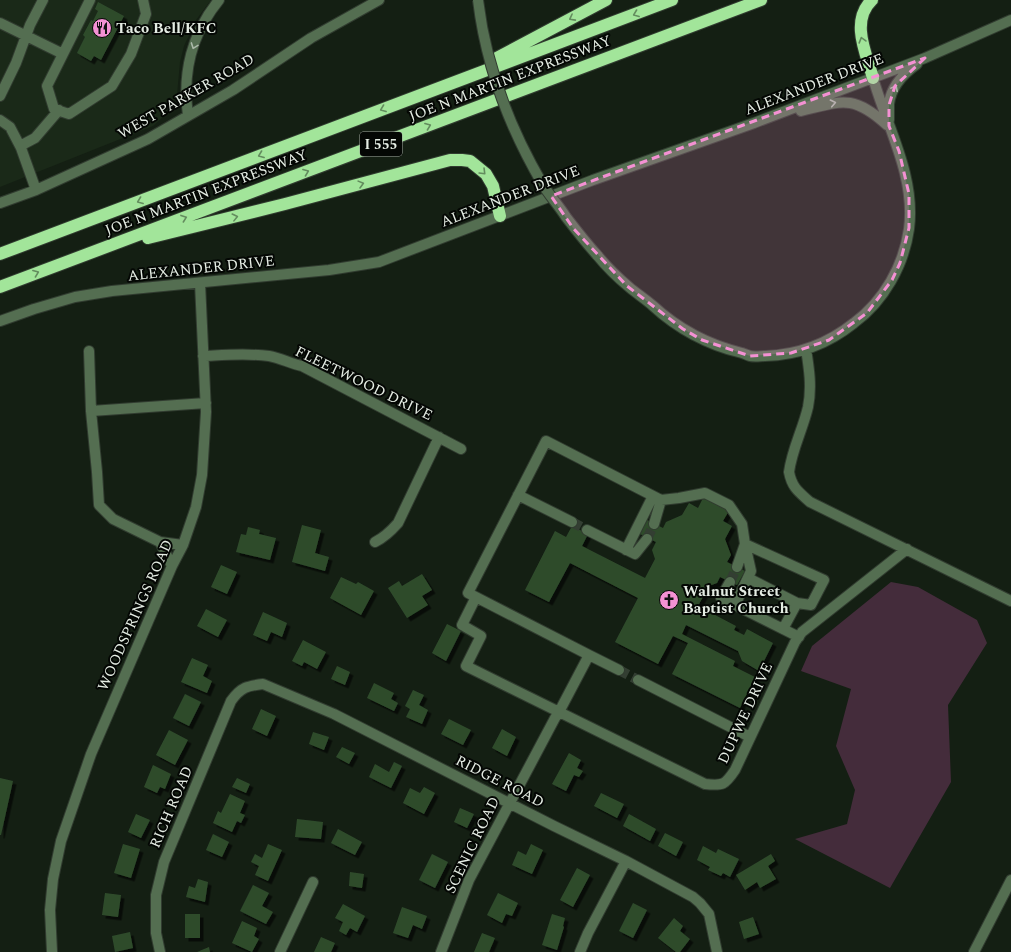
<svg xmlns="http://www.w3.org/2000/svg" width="1011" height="952" viewBox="0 0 1011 952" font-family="Spectral,serif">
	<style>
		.built { fill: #1a2918 }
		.green { fill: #442c3b }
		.building { fill: #2f4b2c; filter: url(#shadow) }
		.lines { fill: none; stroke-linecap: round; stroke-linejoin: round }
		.minor-tunnel { stroke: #333e32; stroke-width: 10; stroke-dasharray: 10 5; stroke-linecap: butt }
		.minor-casing { stroke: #313c30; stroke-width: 12 }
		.highway-casing { stroke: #313c30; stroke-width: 14 }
		.minor { stroke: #546e51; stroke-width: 10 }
		.highway { stroke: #a2e59a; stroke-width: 12 }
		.minor-bridge-casing { stroke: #313c30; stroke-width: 12; stroke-linecap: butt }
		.minor-bridge { stroke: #546e51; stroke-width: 10 }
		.oneway { stroke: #638c5e }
		.oneway2 { stroke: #abbaa9 }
		.marked { fill: #f491d3; fill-opacity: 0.2; stroke: #f491d3; stroke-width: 3; stroke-dasharray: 8 5; stroke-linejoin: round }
		.labels { text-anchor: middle; stroke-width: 4; stroke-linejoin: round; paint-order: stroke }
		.shield { fill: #040704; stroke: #a2a8a1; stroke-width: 1 }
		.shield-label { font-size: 14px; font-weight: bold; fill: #e5ede4 }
		.poi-label { font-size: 15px; font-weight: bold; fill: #e5ede4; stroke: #040704; text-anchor: start }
		.street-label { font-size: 15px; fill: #e5ede4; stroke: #040704 }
	</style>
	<defs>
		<filter id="shadow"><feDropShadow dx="3.5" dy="3.5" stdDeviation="0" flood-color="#0009"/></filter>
	</defs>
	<rect width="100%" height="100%" fill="#141f13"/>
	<path class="built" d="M0 0H211L196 20 184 46 180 62 177 95 170 109 164 116 153 126 0 187Z"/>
	<path class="green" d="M891 582 918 587 977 620 987 643 948 705 951 782 890 888 795 839 847 824 855 790 836 746 851 689 801 671 812 646Z"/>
	<path class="building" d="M98 2 124 16 101 60 94 56 91 61 77 53 85 37 83 35 91 20 93 21 98 11 95 9Z
		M704 496 730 509 723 521 732 526 725 539 731 555 727 562 745 571 737 585 720 577 717 583 709 586 698 606 736 626 734 630 744 635 747 629 773 643 759 671 742 661 738 651 686 625 682 634 735 661 733 666 755 677 740 708 672 674 688 643 673 636 658 664 615 642 638 598 570 563 549 602 525 590 555 531 566 537 572 526 588 534 582 546 645 578 655 559 652 550 656 542 638 533 645 519 663 528 666 522 682 515 689 503 698 508Z
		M302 525 321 530 315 553 329 557 325 571 292 562Z
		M248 527 260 530 259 534 276 538 270 560 236 552 241 534 246 535Z
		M221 565 237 572 227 594 211 587Z
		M422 574 432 590 422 596 428 605 407 618 388 588 399 581 402 586Z
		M341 577 356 584 358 582 374 591 361 615 330 598Z
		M206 609 227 620 218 637 197 626Z
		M263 612 287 623 282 637 271 632 267 641 253 635Z
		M447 624 461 631 446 661 432 653Z
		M303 640 326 652 317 669 304 662 302 666 292 661Z
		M192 658 208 665 203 676 212 681 207 693 181 682Z
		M337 666 350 672 345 685 331 679Z
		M374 683 394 693 391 699 398 703 394 711 367 698Z
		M413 690 424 695 419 705 428 710 422 724 406 717 410 709 405 706Z
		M185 694 201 702 189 726 173 718Z
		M261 709 276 716 267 736 252 729Z
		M449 719 471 730 463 745 441 734Z
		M502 729 516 737 507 756 492 748Z
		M169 730 188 740 175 765 156 755Z
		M313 732 329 737 324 750 309 744Z
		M342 747 355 753 349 764 336 757Z
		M569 753 581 760 577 768 583 771 579 777 574 775 566 791 552 784Z
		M394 762 402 766 391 788 369 777 375 764 389 772Z
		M153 765 171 774 165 789 160 787 157 793 144 787Z
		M0 778 13 781 1 835H0Z
		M237 778 250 784 246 793 232 787Z
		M424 787 435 793 424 814 403 803 410 788 420 793Z
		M601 793 624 804 617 818 594 806Z
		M230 794 245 801 240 813 245 815 241 823 237 821 232 832 213 823 218 811 221 813Z
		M460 808 474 814 467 828 454 822Z
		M136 814 150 820 141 838 128 832Z
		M629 814 656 829 650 841 623 826Z
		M297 819 323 822 321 839 295 837Z
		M338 829 362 842 355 855 331 843Z
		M665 833 683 842 676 856 658 846Z
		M213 834 229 842 222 857 206 850Z
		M123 844 140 849 131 878 114 873Z
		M268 844 282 850 268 881 255 875 259 866 251 862 255 854 262 858Z
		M531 844 543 850 532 874 512 865 518 851 526 855Z
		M703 846 716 853 718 849 739 859 730 877 723 873 721 876 708 870 710 867 697 860Z
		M432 854 448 862 435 888 419 880Z
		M771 854 775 861 768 866 776 879 760 888 757 882 745 890 736 875Z
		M577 868 590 875 573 907 560 900Z
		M350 872 364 874 362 888 349 886Z
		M198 879 208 882 205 902 186 897 189 886 195 888Z
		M253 885 269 893 262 906 273 912 266 924 240 911Z
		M105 893 121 895 118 917 102 915Z
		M498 893 518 903 512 916 506 914 502 923 487 915Z
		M633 903 647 910 633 938 619 931Z
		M343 904 365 916 357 932 350 928 346 935 339 931 343 922 335 918Z
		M402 907 427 916 422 929 413 925 408 938 393 933Z
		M185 914H200V938H185Z
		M552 914 565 918 563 926 564 927 557 950 542 945Z
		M753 917 759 934 744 939 739 922Z
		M674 918 683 926 680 931 690 939 680 952H676L658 938Z
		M242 921 257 928 254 936 259 939 252 952 232 943Z
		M130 932 133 948 115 952 112 936Z
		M482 933 495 938 489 952H474Z
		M321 937 335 943 331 952H314Z
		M209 947 210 952H197Z"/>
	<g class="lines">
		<path class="minor-tunnel" d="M572 522 587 530
			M647 539 654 524
			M730 582 737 567
			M619 670 638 680"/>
		<defs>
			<path id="minor" d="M90 0 47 86 54 109 69 114 112 86 131 54 146 14 143 0
				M0 23 63 54
				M0 96 16 63 30 25 43 0
				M801 111C842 101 853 94 887 125
				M188 115C182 73 192 33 219 0
				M0 120 10 127 21 148 36 190
				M889 120C889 115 889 109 889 104 891 86 903 74 917 64
				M20 146 35 138 59 110
				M0 203 36 190 148 139 233 90 311 38 379 0
				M597 255C606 266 617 277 629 287 636 293 645 299 652 305 678 329 708 345 742 353 745 354 747 355 750 356 755 357 761 356 765 356 798 355 829 343 854 323 884 301 904 265 909 229 916 176 887 127 873 78
				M0 321 34 309 75 297 112 291 329 270 379 262 593 180 754 123 925 58 1011 20
				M806 349C809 368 812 387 808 407 803 429 792 449 789 472 792 488 799 492 810 502L1011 601
				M89 351 91 411 97 472 99 505 113 519 160 542 172 566
				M203 356C225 355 247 353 269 356 281 358 291 364 302 366L461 449
				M91 411 206 403
				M518 495 572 522
				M654 524 661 500
				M587 530 635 554 647 539
				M160 542 183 545
				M375 542C385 537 391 531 398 523L439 437
				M745 544 824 580 811 605 797 603 783 629
				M626 550 653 496
				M748 578 797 603
				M730 582 721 598 799 637
				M476 597 462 625 481 636 466 666 705 784C723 786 725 785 735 770L795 642 802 632 907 549
				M735 605 751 571 745 544
				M589 655 468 593 546 441 661 500 679 498 705 493 729 505 742 524 745 544 737 567
				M638 680 750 737
				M52 952 50 910 53 879 61 841 91 754 172 566 183 545 196 507 202 475 206 412 200 283
				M160 952 156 933V895L164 862 231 701C241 687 247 686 263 684L334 714 554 826 626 861 693 897 700 903 709 914 717 952
				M280 952 313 882
				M441 952 469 880 555 718 559 712 589 655 619 670
				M580 952 588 933 626 861
				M974 952 1011 880"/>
			<path id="highway" d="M872 0C850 21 866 53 873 78
				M491 61 606 0
				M148 238 285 204 450 160H462L470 161 486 174 493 186 500 216
				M0 254 672 0
				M0 287 761 0"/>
		</defs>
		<use href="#minor" class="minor-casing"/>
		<use href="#highway" class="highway-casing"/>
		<use href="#minor" class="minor"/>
		<use href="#highway" class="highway"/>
		<defs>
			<path id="minor-bridge" d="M478 0C486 67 509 127 543 185 550 196 559 206 566 217 576 230 586 243 597 255"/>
		</defs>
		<use href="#minor-bridge" class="minor-bridge-casing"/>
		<use href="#minor-bridge" class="minor-bridge"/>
	</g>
	<defs><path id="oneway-chevron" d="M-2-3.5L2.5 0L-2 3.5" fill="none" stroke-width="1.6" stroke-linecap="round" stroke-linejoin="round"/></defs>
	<g class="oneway">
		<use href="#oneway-chevron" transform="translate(636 14) rotate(159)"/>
		<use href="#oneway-chevron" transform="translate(572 18) rotate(152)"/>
		<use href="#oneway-chevron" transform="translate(862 40) rotate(-106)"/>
		<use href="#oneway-chevron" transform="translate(383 109) rotate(159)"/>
		<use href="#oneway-chevron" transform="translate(428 126) rotate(-21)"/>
		<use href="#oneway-chevron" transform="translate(261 155) rotate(159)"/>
		<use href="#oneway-chevron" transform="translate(306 172) rotate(-21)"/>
		<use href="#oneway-chevron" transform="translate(483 172) rotate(45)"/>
		<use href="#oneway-chevron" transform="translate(361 184) rotate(-15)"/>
		<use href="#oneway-chevron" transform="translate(140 201) rotate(159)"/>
		<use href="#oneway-chevron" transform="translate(235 217) rotate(-14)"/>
		<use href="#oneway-chevron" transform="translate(184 218) rotate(-20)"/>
		<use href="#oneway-chevron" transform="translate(36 273) rotate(-21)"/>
	</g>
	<g class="oneway2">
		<use href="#oneway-chevron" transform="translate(194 46) rotate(110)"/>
		<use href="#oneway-chevron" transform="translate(895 88) rotate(-62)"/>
		<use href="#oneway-chevron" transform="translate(833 103) rotate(-12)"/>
	</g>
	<path class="marked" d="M925 58 895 86 889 105V126L899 151 909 194V228L900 263 892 280 867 313 829 340 791 353 750 356 702 340 683 329 627 286 573 228 551 196Z"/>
	<defs>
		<symbol id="restaurant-disc" viewBox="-11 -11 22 22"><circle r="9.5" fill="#f491d3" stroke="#040704"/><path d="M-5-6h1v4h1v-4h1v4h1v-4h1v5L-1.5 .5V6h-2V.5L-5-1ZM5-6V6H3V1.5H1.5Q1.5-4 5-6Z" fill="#111"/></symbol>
		<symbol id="church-disc" viewBox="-11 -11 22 22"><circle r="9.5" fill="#f491d3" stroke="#040704"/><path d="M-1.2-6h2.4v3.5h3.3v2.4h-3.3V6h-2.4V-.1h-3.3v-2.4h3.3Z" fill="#111"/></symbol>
	</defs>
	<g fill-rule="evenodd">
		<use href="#restaurant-disc" x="91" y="17" width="22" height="22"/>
		<use href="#church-disc" x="658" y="589" width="22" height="22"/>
	</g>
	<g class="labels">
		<rect class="shield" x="360" y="132" width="42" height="24" rx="3"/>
		<g class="shield-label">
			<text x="381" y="149">I 555</text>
		</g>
		<g class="poi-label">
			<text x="116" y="33">Taco Bell/KFC</text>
			<text x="683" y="596">Walnut Street<tspan x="683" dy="17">Baptist Church</tspan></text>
		</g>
		<g class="street-label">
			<text transform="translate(510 78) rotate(-21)" y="5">JOE N MARTIN EXPRESSWAY</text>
			<text transform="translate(814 84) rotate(-21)" y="5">ALEXANDER DRIVE</text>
			<text transform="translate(186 96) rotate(-30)" y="5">WEST PARKER ROAD</text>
			<text transform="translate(206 192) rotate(-21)" y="5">JOE N MARTIN EXPRESSWAY</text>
			<text transform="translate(510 196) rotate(-21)" y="5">ALEXANDER DRIVE</text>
			<text transform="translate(201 268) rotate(-6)" y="5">ALEXANDER DRIVE</text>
			<text transform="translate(364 383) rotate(26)" y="5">FLEETWOOD DRIVE</text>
			<text transform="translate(135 615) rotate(-66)" y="5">WOODSPRINGS ROAD</text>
			<text transform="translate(745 713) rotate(-65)" y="5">DUPWE DRIVE</text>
			<text transform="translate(500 781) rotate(27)" y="5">RIDGE ROAD</text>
			<text transform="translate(171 807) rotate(-67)" y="5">RICH ROAD</text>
			<text transform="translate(472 845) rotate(-64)" y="5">SCENIC ROAD</text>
		</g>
	</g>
</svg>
